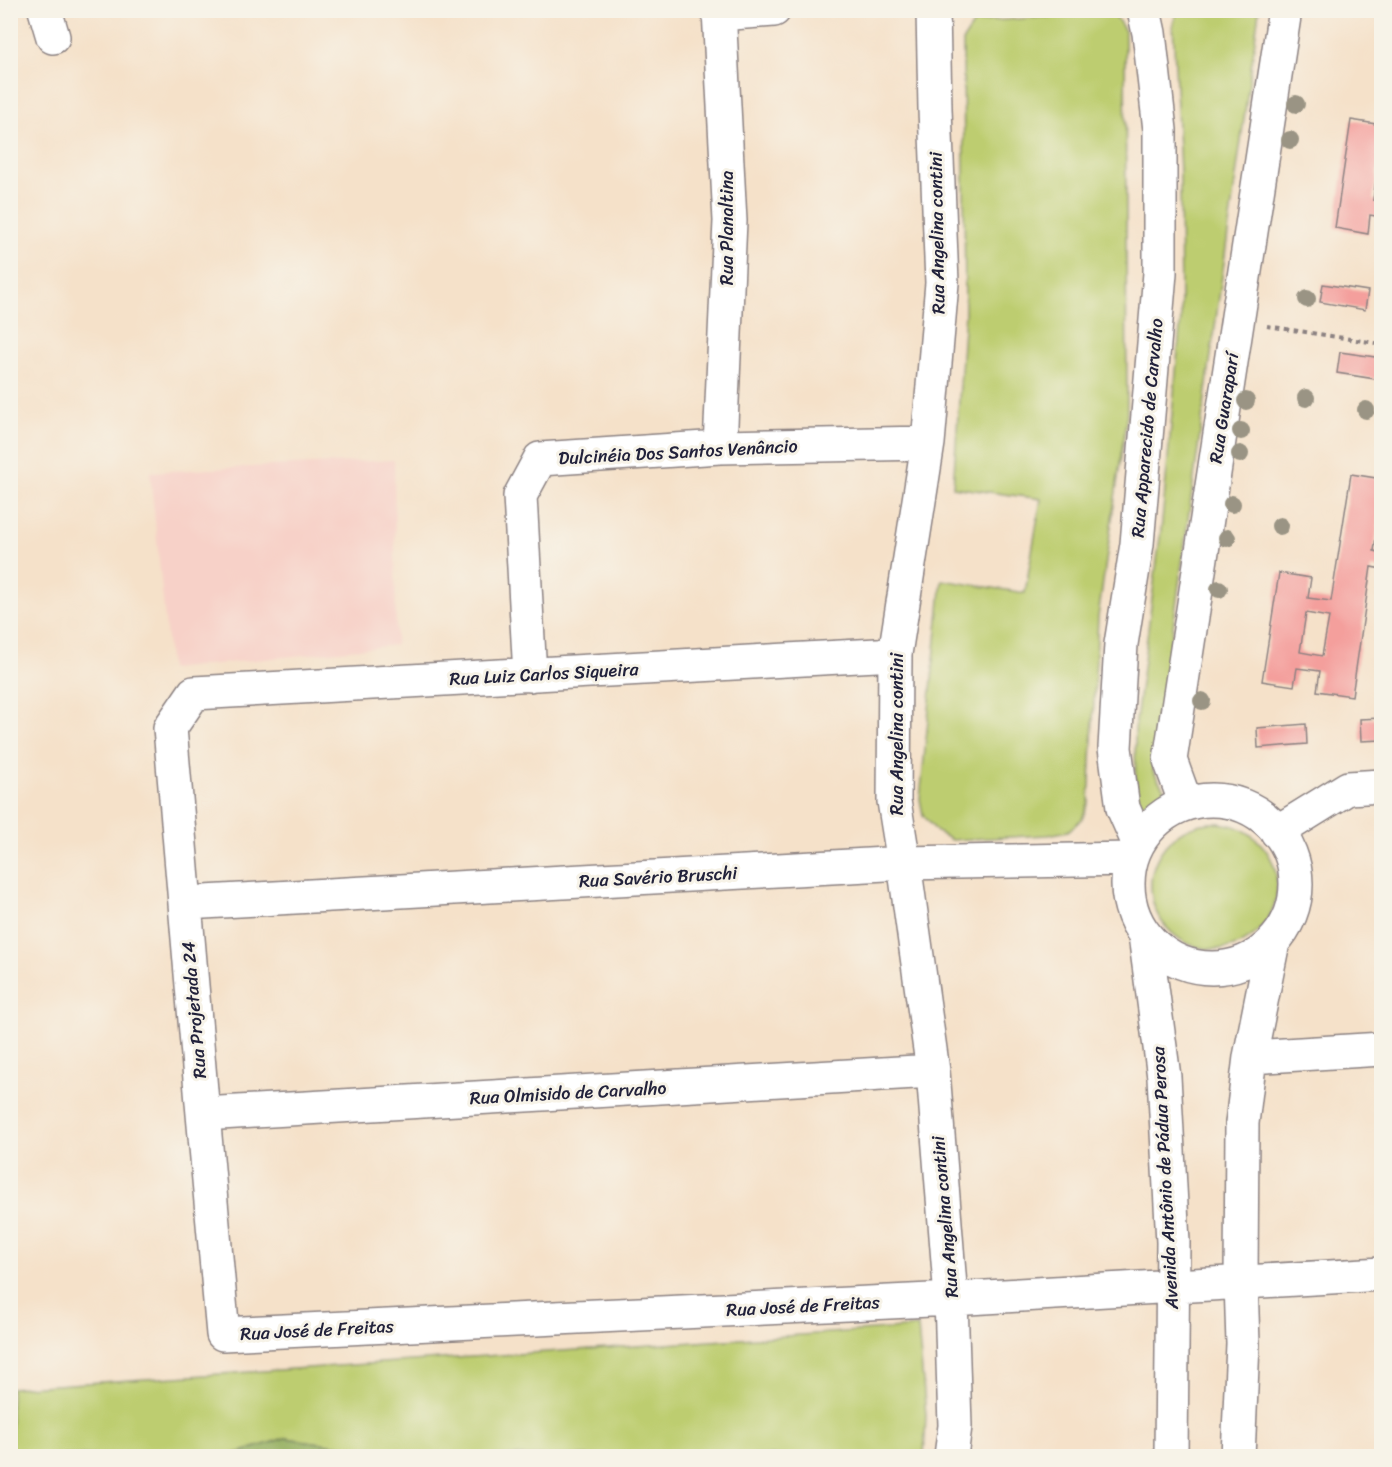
<svg xmlns="http://www.w3.org/2000/svg" width="1392" height="1467" viewBox="0 0 1392 1467" font-family="Sriracha,sans-serif">
	<style>
		.built { fill: #f7d1c8 }
		.green { fill: #bdcd6f; stroke: #707855; stroke-width: 1.5 }
		.forest { fill: #96b062; stroke: #5c694e; stroke-width: 1.5 }
		.building { fill: #f49f9c; fill-rule: evenodd }
		.lines { fill: none; stroke-linecap: round; stroke-linejoin: round }
		.minor-casing { stroke: #8c8282; stroke-width: 36 }
		.path { stroke: #8c8282; stroke-width: 4; stroke-dasharray: 4.5 4.5; stroke-linecap: butt }
		.minor { stroke: #fff; stroke-width: 33 }
		.tree { fill: #9a9484 }
		.labels { text-anchor: middle; stroke-width: 6; stroke-linejoin: round; paint-order: stroke }
		.street-label { font-size: 18px; fill: #22223b; stroke: #f7f3e8 }
	</style>
	<rect width="100%" height="100%" fill="#f7f3e8"/>
	<filter id="ink" filterUnits="userSpaceOnUse"><feTurbulence type="fractalNoise" baseFrequency=".0167" numOctaves="2"/><feDisplacementMap in="SourceGraphic" scale="12" xChannelSelector="R" yChannelSelector="G"/><feConvolveMatrix kernelMatrix="1 2 1 2 8 2 1 2 1" color-interpolation-filters="sRGB"/></filter>
	<filter id="wash" filterUnits="userSpaceOnUse"><feTurbulence type="fractalNoise" baseFrequency=".008" numOctaves="4" result="noise"/><feDisplacementMap in="SourceGraphic" scale="24" xChannelSelector="R" yChannelSelector="G"/><feGaussianBlur stdDeviation="1.35" result="paint"/><feColorMatrix in="noise" values="0 0 0 0 0 0 0 0 0 0 0 0 0 0 0 0 0 1.4 0 .05"/><feComposite in="paint" operator="in"/></filter>
	<g filter="url(#wash)">
		<rect width="100%" height="100%" fill="#f5e1c9"/>
		<path class="built" d="M394 460 396 645 170 669 150 472Z"/>
		<path class="green" d="M1178 11H1259L1153 771 1166 792 1144 805 1136 804 1135 729 1162 522 1181 318 1180 171 1173 23Z
			M1113 12 1125 31 1127 414 1098 617 1089 802 1082 819 1068 831 1048 835 951 840 937 832 923 815 920 799 942 580 1025 593 1041 499 953 487 965 313 963 40 975 22Z
			M1151 886a63 63 0 1 1 126 0a63 63 0 1 1-126 0Z
			M918 1327 926 1415 924 1456H414L285 1438 229 1456H11V1388Z"/>
		<path class="forest" d="M285 1438 414 1456H229Z"/>
		<g id="blocks">
			<path class="building" d="M1351 120 1382 125V161L1379 160 1373 200 1382 201V217L1370 215 1368 234 1335 228Z
				M1323 284 1368 291 1365 310 1320 302Z
				M1340 352 1382 358V380L1337 373Z
				M1351 474 1382 479V513L1380 512 1374 551 1382 553V569L1371 567 1352 696 1317 691 1320 671 1297 668 1294 686 1262 681 1279 573 1311 578 1308 598 1331 601ZM1306 613 1329 617 1322 656 1300 652Z
				M1382 718V740L1361 741 1360 719Z
				M1306 724 1307 744 1258 748 1257 728Z"/>
		</g>
	</g>
	<g filter="url(#ink)">
		<use href="#blocks" fill-opacity="0" stroke="#8c8282" stroke-width="1.5"/>
		<g class="lines">
			<defs>
				<path id="minor" d="M45 10 53 37
					M719 10 730 221 720 447
					M933 10 935 109 942 283 928 443 895 654 894 801 904 863 933 1071 951 1299 955 1426 951 1456
					M718 14 774 10
					M895 654 194 693 170 728 203 1114 223 1334 951 1299 1382 1274
					M530 675 520 496 540 459 720 447 928 443
					M1128 884a84 84 0 1 1 168 0a84 84 0 1 1-168 0Z
					M1186 804 1170 760 1285 10
					M1277 832 1348 788 1382 786
					M1138 842 1123 808 1115 748 1121 644 1137 544 1160 273V130L1149 33 1144 10
					M186 903 904 863 1131 859
					M1145 935 1164 1077 1173 1242 1171 1456
					M1250 1057 1382 1049
					M203 1114 933 1071
					M1238 1456 1243 1344 1241 1282 1242 1123 1250 1057 1273 942"/>
			</defs>
			<use href="#minor" class="minor-casing"/>
			<path class="path" d="M1267 326 1382 344"/>
			<use href="#minor" class="minor"/>
		</g>
		<g class="tree">
			<circle cx="1296" cy="104" r="9"/>
			<circle cx="1290" cy="140" r="9"/>
			<circle cx="1307" cy="299" r="9"/>
			<circle cx="1306" cy="398" r="9"/>
			<circle cx="1246" cy="401" r="9"/>
			<circle cx="1366" cy="410" r="9"/>
			<circle cx="1241" cy="431" r="9"/>
			<circle cx="1240" cy="454" r="9"/>
			<circle cx="1232" cy="504" r="9"/>
			<circle cx="1280" cy="526" r="9"/>
			<circle cx="1227" cy="538" r="9"/>
			<circle cx="1219" cy="589" r="9"/>
			<circle cx="1202" cy="701" r="9"/>
		</g>
	</g>
	<g class="labels">
		<g class="street-label">
			<text transform="translate(727 228) rotate(-90)" y="6">Rua Planaltina</text>
			<text transform="translate(937 233) rotate(-91)" y="6">Rua Angelina contini</text>
			<text transform="translate(1224 408) rotate(-81)" y="6">Rua Guaraparí</text>
			<text transform="translate(1147 428) rotate(-85)" y="6">Rua Apparecido de Carvalho</text>
			<text transform="translate(678 452) rotate(-3)" y="6">Dulcinéia Dos Santos Venâncio</text>
			<text transform="translate(544 674) rotate(-3)" y="6">Rua Luiz Carlos Siqueira</text>
			<text transform="translate(897 734) rotate(-90)" y="6">Rua Angelina contini</text>
			<text transform="translate(658 877) rotate(-3)" y="6">Rua Savério Bruschi</text>
			<text transform="translate(194 1010) rotate(-95)" y="6">Rua Projetada 24</text>
			<text transform="translate(568 1093) rotate(-3)" y="6">Rua Olmisido de Carvalho</text>
			<text transform="translate(1165 1178) rotate(-93)" y="6">Avenida Antônio de Pádua Perosa</text>
			<text transform="translate(945 1217) rotate(-95)" y="6">Rua Angelina contini</text>
			<text transform="translate(803 1306) rotate(-3)" y="6">Rua José de Freitas</text>
			<text transform="translate(317 1330) rotate(-3)" y="6">Rua José de Freitas</text>
		</g>
	</g>
	<rect width="1392" height="1467" fill="none" stroke="#f7f3e8" stroke-width="36"/>
</svg>
